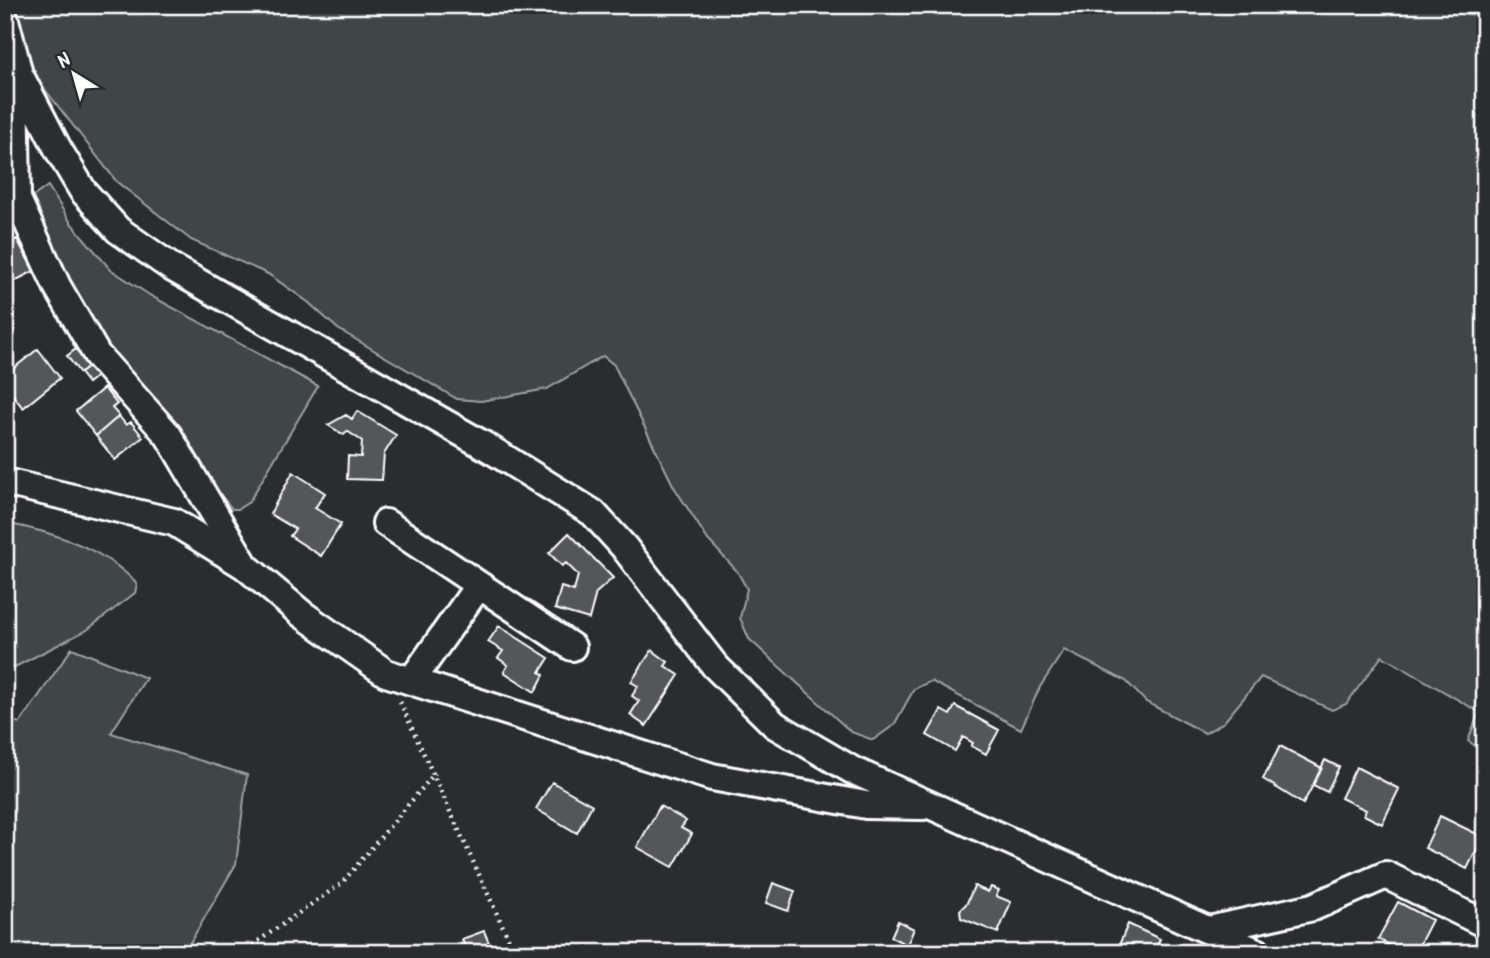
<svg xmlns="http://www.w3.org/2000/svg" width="1490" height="958" viewBox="0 0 1490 958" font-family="Kalam,sans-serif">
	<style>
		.green { fill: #414445; stroke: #a0a2a2; stroke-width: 2 }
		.building { fill: #555758; stroke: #fff; stroke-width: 2 }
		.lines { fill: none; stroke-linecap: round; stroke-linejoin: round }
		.minor-casing { stroke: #fff; stroke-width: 32 }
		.path { stroke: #fff; stroke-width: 4.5; stroke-dasharray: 2 5; stroke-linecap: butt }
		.minor { stroke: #2a2d2e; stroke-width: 26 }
	</style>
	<rect width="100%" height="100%" fill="#2a2d2e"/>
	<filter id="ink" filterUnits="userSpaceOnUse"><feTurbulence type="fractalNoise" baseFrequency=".0143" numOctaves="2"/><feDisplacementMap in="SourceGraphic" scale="14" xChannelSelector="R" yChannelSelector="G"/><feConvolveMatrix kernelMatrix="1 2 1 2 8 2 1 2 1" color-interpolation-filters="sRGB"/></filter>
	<g filter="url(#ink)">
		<path class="green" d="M5 5H1485V752L1468 741 1479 712 1382 656 1346 704 1332 710 1261 677 1224 722 1205 733 1146 702 1126 681 1064 650 1040 687 1021 729 931 681 914 689 894 725 873 740 851 732 749 639 740 618 747 589 737 571 708 540 674 487 614 365 603 356 547 389 481 401 457 399 338 329 308 302 268 274 191 240 117 182 5 38Z
			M48 186 71 223 110 269 151 296 318 386 249 502 238 509H232L96 344 27 201Z
			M5 523C53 532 104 548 137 584L135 593 87 630 5 672Z
			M72 648 146 678 111 733 247 775 236 864 184 953H5V719L20 723Z"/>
		<path class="building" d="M17 239 34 271 5 286V245Z
			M81 345 95 362 80 373 67 356Z
			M38 349 60 378 23 408 5 385V375Z
			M95 362 102 372 88 383 80 373Z
			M104 388 117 404 112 408 119 416 96 436 76 411Z
			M357 411 396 435 384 454 382 480 347 479 348 456 361 457 362 441 347 431 344 435 328 425 346 415 352 419Z
			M119 416 126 425 131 422 143 437 115 460 96 436Z
			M293 472 325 493 315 508 341 524 321 556 290 536 295 529 270 514Z
			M569 533 613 578 596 593 589 619 555 609 561 587 574 591 578 575 566 563 562 566 549 553Z
			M499 626 549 658 540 672 544 675 535 692 504 672 508 665 498 658 503 651 488 642Z
			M652 650 668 662 665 666 679 675 646 726 630 715 639 701 632 696 638 686 631 682Z
			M955 706 999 730 986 754 971 746 973 743 963 737 955 751 927 735 941 710 950 715Z
			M1280 746 1322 768 1303 804 1263 779Z
			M1325 760 1339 767 1327 792 1313 785Z
			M1356 767 1399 789 1382 824 1364 815 1366 810 1341 798Z
			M552 782 592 805 577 833 536 809Z
			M660 806 686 821 681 828 692 834 673 867 637 847Z
			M1440 816 1483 837 1467 869 1425 848Z
			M773 883 795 891 788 911 766 903Z
			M974 886 988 892 991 887 999 890 996 896 1011 902 998 933 961 918 960 910 967 903Z
			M1398 902 1432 920 1415 953H1393L1395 948 1378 939Z
			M898 921 914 929 907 945 891 937Z
			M1128 924 1160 939 1154 953 1116 952Z
			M484 931 493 953H467L462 939Z"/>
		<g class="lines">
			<defs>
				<path id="minor" d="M5 20 19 74 58 149 83 191 118 230 171 267 487 447 593 513 624 547 715 666 775 725 852 770 1259 953
					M15 74 17 199 57 286 97 355 168 435 244 564
					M5 482 174 522 245 566 302 614 386 673 712 777 866 805 923 806
					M386 523 572 647
					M412 680 479 585
					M1209 930 1313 907 1386 875 1485 924"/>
			</defs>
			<use href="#minor" class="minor-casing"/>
			<path class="path" d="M400 702 515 953
				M241 953 342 883 435 773"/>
			<use href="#minor" class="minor"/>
		</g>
	</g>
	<rect width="1490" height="958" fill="none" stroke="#2a2d2e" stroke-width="28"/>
	<rect x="14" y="14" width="1462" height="930" fill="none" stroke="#fff" stroke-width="2.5" filter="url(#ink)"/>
	<g transform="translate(74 74) rotate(323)" stroke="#2a2d2e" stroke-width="5" paint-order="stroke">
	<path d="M0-5L12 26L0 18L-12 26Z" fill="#ffffff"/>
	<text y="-10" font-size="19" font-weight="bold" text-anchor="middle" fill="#ffffff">N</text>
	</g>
</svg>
